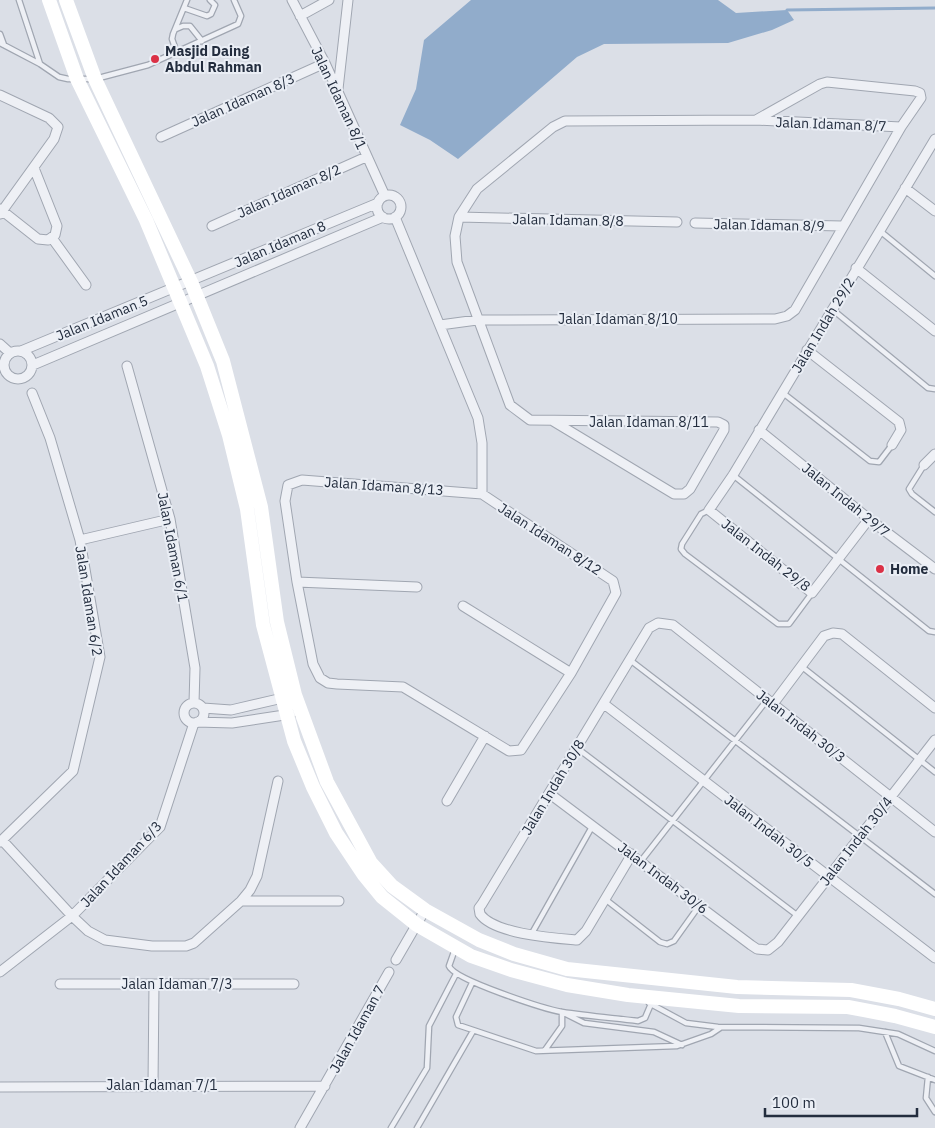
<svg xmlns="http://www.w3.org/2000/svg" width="935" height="1128" viewBox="0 0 935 1128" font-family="'IBM Plex Sans',sans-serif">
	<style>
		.water { fill: #91accb }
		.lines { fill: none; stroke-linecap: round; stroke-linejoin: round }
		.stream { stroke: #91accb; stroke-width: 3 }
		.lane-casing { stroke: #a0a6b1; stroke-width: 7 }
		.street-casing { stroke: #a0a6b1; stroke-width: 11 }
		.lane { stroke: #eef0f5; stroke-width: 4.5 }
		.street { stroke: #eef0f5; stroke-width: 9 }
		.secondary { stroke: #fff; stroke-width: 14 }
		.poi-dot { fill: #db3146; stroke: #eaeef5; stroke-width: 2 }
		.labels { text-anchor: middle; stroke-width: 4; stroke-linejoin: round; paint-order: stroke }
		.poi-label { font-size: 14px; font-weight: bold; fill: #232d3e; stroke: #eaeef5; text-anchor: start }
		.street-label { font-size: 14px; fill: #232d3e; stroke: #eaeef5 }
	</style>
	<rect width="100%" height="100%" fill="#dbdfe7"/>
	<path class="water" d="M471 0H718L736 13 787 10 794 20 772 30 728 43 604 44 577 57 458 159 430 140 400 125 416 89 424 40Z"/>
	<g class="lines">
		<path class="stream" d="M787 10 935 8"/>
		<defs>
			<path id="lane" d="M19 0 40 64
				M184 8 207 16 211 14 215 5 210 0
				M176 29 183 26H190L202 41
				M0 34 4 45
				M0 43 40 64 59 77 68 79H95L148 65 238 24 241 16 234 0
				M177 53 172 39 173 34 187 0
				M880 231 935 276
				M833 310 928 388 935 389
				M783 393 870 461 879 462 892 445
				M924 465 909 489 912 494 935 512
				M733 475 929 631 935 632
				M709 510 701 514 682 544 681 549 685 554 778 624H789L812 593
				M630 660 935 894
				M801 666 935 772
				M577 748 798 916
				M641 861 767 700
				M605 899 660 942 667 944 674 941 699 906
				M531 935 593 825
				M455 949 449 966C454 980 545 1009 562 1012 587 1016 613 1018 638 1021L645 1018 651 1004
				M472 983 456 1017 458 1025 536 1051 677 1046 711 1034 720 1028
				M649 1003 686 1023 718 1027 859 1028 898 1034 935 1051
				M562 1012 584 1023 654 1032 682 1045
				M885 1032 899 1066 935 1080
				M545 1050 562 1026V1013
				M928 1077 926 1098 935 1112
				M391 1128 427 1068 429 1026 456 974
				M417 1128 473 1031"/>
			<path id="street" d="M292 0 325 63 385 196
				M300 16 329 0
				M338 89 348 0
				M0 95 49 118 58 127 54 139 0 214
				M161 137 325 63
				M905 188 935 211
				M377 207a12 12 0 1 1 24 0a12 12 0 1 1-24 0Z
				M0 209 38 239 48 240 55 235 57 226 34 168
				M395 217 478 418 482 443V494
				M459 217 677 222
				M695 223 842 226
				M212 226 366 157
				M52 238 86 285
				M856 268 935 331
				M440 325 477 320 775 319 787 316 795 310 901 127 921 98 920 93 915 91 827 82 820 84 756 120
				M0 344 10 353
				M807 350 899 422 901 430 892 445
				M4 365a14 14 0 1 1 28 0a14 14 0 1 1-28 0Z
				M21 351 378 203
				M33 365 383 217
				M127 366 170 519 195 668 194 703
				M553 421 674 494H684L690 489 724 430V425L718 422 530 420 510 405 457 262 455 236 459 217 477 189 553 127 565 121 756 120 901 127
				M759 430 869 519 935 569
				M924 465 935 454
				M302 480 482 494 613 581 616 593 571 673 521 750 509 751 403 687 337 684 328 683 320 678 313 664 297 582 285 501 288 485Z
				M869 519 812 593 709 510 733 475 935 139
				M80 540 170 519
				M297 582 417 587
				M463 606 571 673
				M184 713a10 10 0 1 1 20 0a10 10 0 1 1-20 0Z
				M604 704 935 958
				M773 704 824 636 833 633 842 634 935 708
				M203 708 231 710 287 697
				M197 722 232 723 291 714
				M550 794 751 945 757 949 768 950 778 942 935 740
				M447 801 485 736
				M2 840 72 916 88 931 105 940 152 946H186L194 943 241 901 250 890 257 876 278 781
				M0 842 73 771 100 657 80 540 50 438 32 393
				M632 854 586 931 577 940C553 938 494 934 480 914L479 908 482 904 649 628 658 623 673 625 935 832
				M241 901H339
				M396 960 425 910
				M0 972 72 916 160 827 194 723
				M60 984H294
				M153 1085 154 984
				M0 1087 325 1086
				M300 1128 389 972"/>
		</defs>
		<use href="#lane" class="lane-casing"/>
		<use href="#street" class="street-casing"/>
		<use href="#lane" class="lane"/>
		<use href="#street" class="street"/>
		<path class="secondary" d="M49 0 77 79 146 220 207 366 229 435 247 509 263 625 294 741 313 787 336 833 364 875 382 897 417 925 471 956 511 970 567 985 628 995 739 1006 848 1007 895 1016 935 1027
			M66 0 95 79 191 282 223 361 261 507 277 622 295 695 327 782 371 863 392 886 425 910 479 940 514 954 567 969 737 987 851 990 899 999 935 1009"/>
	</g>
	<g class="poi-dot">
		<circle cx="155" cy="59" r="5"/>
		<circle cx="880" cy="569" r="5"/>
	</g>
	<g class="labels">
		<g class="poi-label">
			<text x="165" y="56">Masjid Daing<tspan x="165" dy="16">Abdul Rahman</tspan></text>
			<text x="890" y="574">Home</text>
		</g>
		<g class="street-label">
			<text transform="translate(339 98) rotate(65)" y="5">Jalan Idaman 8/1</text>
			<text transform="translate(243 100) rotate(-24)" y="5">Jalan Idaman 8/3</text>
			<text transform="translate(831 124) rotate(2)" y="5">Jalan Idaman 8/7</text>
			<text transform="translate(289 191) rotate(-24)" y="5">Jalan Idaman 8/2</text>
			<text transform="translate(568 220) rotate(1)" y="5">Jalan Idaman 8/8</text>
			<text transform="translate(769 225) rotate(1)" y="5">Jalan Idaman 8/9</text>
			<text transform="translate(280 244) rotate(-23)" y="5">Jalan Idaman 8</text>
			<text transform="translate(102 318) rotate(-22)" y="5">Jalan Idaman 5</text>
			<text x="618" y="324">Jalan Idaman 8/10</text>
			<text transform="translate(823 325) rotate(-59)" y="5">Jalan Indah 29/2</text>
			<text x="649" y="427">Jalan Idaman 8/11</text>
			<text transform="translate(384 486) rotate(4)" y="5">Jalan Idaman 8/13</text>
			<text transform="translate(846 500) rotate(39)" y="5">Jalan Indah 29/7</text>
			<text transform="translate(550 539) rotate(33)" y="5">Jalan Idaman 8/12</text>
			<text transform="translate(173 547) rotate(79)" y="5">Jalan Idaman 6/1</text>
			<text transform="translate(766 555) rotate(38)" y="5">Jalan Indah 29/8</text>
			<text transform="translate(89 601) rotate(81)" y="5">Jalan Idaman 6/2</text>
			<text transform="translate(801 726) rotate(38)" y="5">Jalan Indah 30/3</text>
			<text transform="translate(553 787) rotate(-59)" y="5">Jalan Indah 30/8</text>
			<text transform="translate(769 831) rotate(38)" y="5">Jalan Indah 30/5</text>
			<text transform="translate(856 841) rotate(-52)" y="5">Jalan Indah 30/4</text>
			<text transform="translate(121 864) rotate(-47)" y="5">Jalan Idaman 6/3</text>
			<text transform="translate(663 878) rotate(37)" y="5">Jalan Indah 30/6</text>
			<text x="177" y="989">Jalan Idaman 7/3</text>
			<text transform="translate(357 1029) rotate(-61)" y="5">Jalan Idaman 7</text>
			<text x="162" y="1090">Jalan Idaman 7/1</text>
		</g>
	</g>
	<path d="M765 1108v8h152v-8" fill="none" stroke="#232d3e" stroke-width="2.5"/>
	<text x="772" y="1108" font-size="15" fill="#232d3e" stroke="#eaeef5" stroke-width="4" paint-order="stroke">100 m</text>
</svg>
